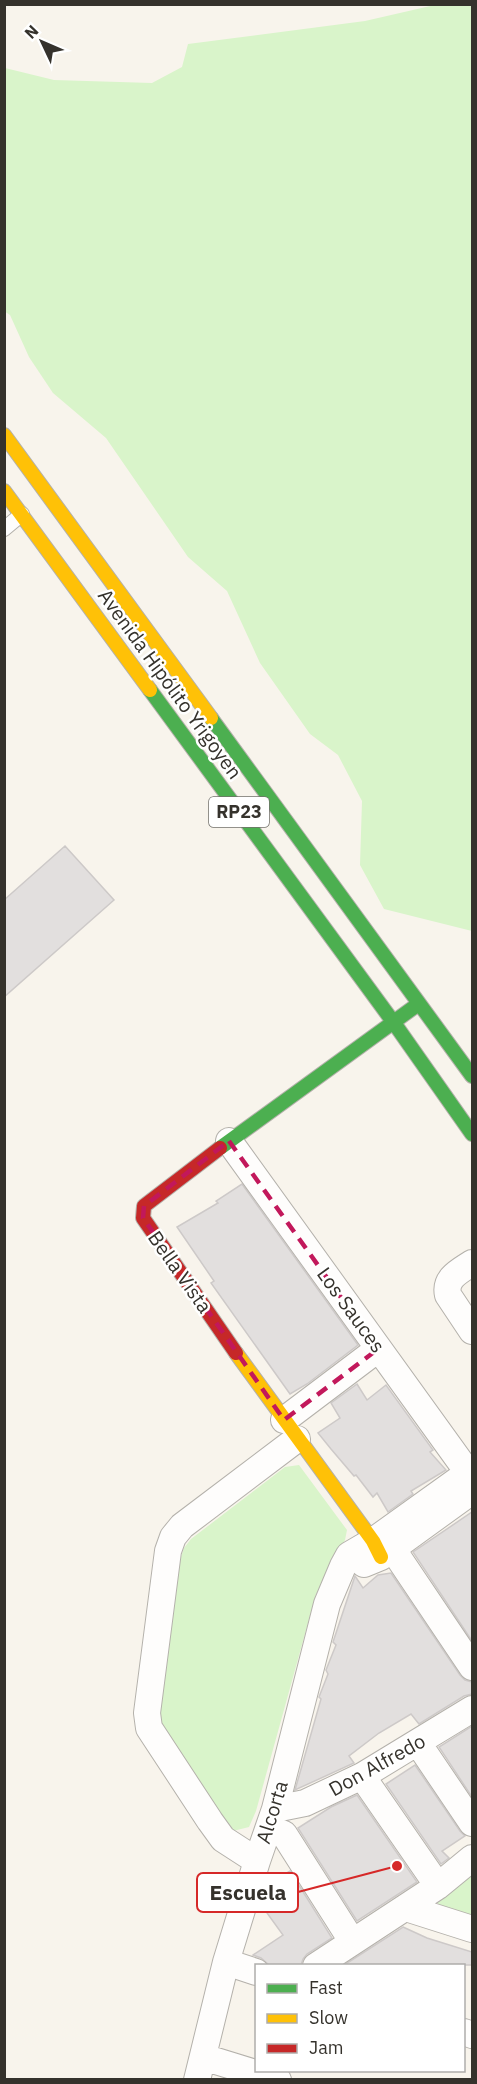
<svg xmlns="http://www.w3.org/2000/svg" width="477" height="2084" viewBox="0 0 477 2084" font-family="'IBM Plex Sans',sans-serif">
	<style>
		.green { fill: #d9f4ca }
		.building { fill: #e2dfde; stroke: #cdc9c8; stroke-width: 1.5 }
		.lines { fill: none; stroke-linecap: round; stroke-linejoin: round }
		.lane-casing { stroke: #b4b1ab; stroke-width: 16 }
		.street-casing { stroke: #b4b1ab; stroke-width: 28 }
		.fast-casing { stroke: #b4b1ab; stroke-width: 16 }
		.slow-casing { stroke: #b4b1ab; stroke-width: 16 }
		.jam-casing { stroke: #b4b1ab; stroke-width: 16 }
		.lane { stroke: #fefdfc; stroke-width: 14 }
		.street { stroke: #fefdfc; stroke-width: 26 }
		.fast { stroke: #4caf50; stroke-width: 14 }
		.slow { stroke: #ffc107; stroke-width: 14 }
		.jam { stroke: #c62828; stroke-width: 14 }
		.marked { fill: none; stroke: #c2185b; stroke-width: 4.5; stroke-dasharray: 12 8; stroke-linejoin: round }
		.labels { text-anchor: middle; stroke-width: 5; stroke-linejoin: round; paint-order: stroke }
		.shield { fill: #fff; stroke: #72706b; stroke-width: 1.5 }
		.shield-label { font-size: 18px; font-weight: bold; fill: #35322c }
		.street-label { font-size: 20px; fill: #35322c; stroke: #fff }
		.leader { fill: none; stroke: #d62828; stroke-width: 2 }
		.callout-dot { fill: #d62828; stroke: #fff; stroke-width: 2 }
		.callout { fill: #fff; stroke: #d62828; stroke-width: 2 }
		.callout-label { font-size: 21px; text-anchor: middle; font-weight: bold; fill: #35322c }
	</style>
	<rect width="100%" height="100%" fill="#f8f4ec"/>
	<path class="green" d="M439 4 472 5V931L384 909 360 865 362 801 338 755 310 734 260 663 227 591 188 557 106 438 53 393 29 357 10 315 4 311 5 68 54 80 152 83 182 67 188 44 365 21Z
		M299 1465 347 1530 345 1540 316 1594 256 1811 249 1827 233 1831 157 1725 156 1704 180 1560 184 1548 191 1539 285 1467Z
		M472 1872V1916L440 1907 436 1900Z"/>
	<path class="building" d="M65 846 114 900 4 997V900Z
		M242 1184 358 1345 307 1384 290 1394 211 1283 214 1281 177 1227 218 1203 216 1201Z
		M357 1384 367 1400 386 1385 433 1450 430 1452 446 1470 411 1491 413 1494 388 1512 377 1493 373 1497 356 1475 354 1476 331 1449 318 1433 340 1418 331 1403Z
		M472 1512V1641L413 1552Z
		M391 1573 460 1675 465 1680 472 1682V1694L464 1696 419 1724 411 1714 379 1733 349 1756 354 1763 295 1790 321 1699 319 1697 328 1674 326 1670 336 1645 333 1642 355 1576 363 1588 378 1575Z
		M472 1726V1797L439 1747Z
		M415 1765 460 1831 465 1836 442 1851 449 1858 441 1864 386 1784Z
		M357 1795 417 1882 357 1921 298 1828 331 1807Z
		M290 1871 332 1938 307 1954 303 1959 301 1965H269L261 1958 253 1955 283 1935 267 1913 292 1897 278 1878Z
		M403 1927 427 1938 472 1952V1965H344Z"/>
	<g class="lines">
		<defs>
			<path id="lane" d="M4 529 22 514"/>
			<path id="street" d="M229 1141 472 1478
				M472 1263C460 1271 444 1278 448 1295L472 1331
				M284 1420 378 1349
				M397 1546 398 1557 472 1667
				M364 1564 381 1557 472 1491
				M418 1743 472 1823
				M362 1776 438 1886
				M275 1809 305 1803 362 1776 472 1709
				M269 1828 284 1834 352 1941
				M257 1861 223 1839 210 1821 149 1728 147 1713 168 1551 173 1537 182 1526 297 1439
				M406 1908 472 1929
				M226 1962 256 1972
				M316 1966 438 1886 472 1858
				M464 2032 472 2035
				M203 2057 278 2080
				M197 2080 226 1962 257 1861 275 1809 327 1604 343 1566 349 1555 373 1541 472 1470"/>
			<path id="fast" d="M150 690 394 1023 472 1134
				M211 718 472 1076
				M220 1148 417 1005"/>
			<path id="slow" d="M4 435 211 718
				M4 491 150 690
				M236 1353 373 1541 381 1557"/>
			<path id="jam" d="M220 1148 144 1206 143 1218 236 1353"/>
		</defs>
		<use href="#lane" class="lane-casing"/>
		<use href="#street" class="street-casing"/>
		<use href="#fast" class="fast-casing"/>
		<use href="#slow" class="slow-casing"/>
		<use href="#jam" class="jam-casing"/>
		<use href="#lane" class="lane"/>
		<use href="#street" class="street"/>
		<use href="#fast" class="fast"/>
		<use href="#slow" class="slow"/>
		<use href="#jam" class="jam"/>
	</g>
	<path class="marked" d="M229 1141 378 1349 284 1420 143 1218 144 1206Z"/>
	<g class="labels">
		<rect class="shield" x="209" y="797" width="60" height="30" rx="4.5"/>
		<g class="shield-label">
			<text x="239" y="818">RP23</text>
		</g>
		<g class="street-label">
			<text transform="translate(170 684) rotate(54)" y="7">Avenida Hipólito Yrigoyen</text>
			<text transform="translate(180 1272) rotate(55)" y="7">Bella Vista</text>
			<text transform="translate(351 1310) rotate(54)" y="7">Los Sauces</text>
			<text transform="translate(377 1765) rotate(-29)" y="7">Don Alfredo</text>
			<text transform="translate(272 1812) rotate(-73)" y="7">Alcorta</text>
		</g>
	</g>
	<path class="leader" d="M397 1866L298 1892"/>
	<circle class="callout-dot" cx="397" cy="1866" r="6"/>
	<rect class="callout" x="197" y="1873" width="101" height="39" rx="6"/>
	<g class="callout-label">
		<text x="248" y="1900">Escuela</text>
	</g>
	<rect width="477" height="2084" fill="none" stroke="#35322c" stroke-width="12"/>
	<rect x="255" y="1964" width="210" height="108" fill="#ffffff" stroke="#aeadab" stroke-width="1.5"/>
	<rect x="267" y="1984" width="30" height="9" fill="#4caf50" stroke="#aeadab" stroke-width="1.5"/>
	<text x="309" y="1994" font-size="18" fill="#35322c">Fast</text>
	<rect x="267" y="2014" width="30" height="9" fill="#ffc107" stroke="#aeadab" stroke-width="1.5"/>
	<text x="309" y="2024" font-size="18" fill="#35322c">Slow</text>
	<rect x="267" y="2044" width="30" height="9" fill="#c62828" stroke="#aeadab" stroke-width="1.5"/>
	<text x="309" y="2054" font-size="18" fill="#35322c">Jam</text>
	<g transform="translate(42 42) rotate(314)" stroke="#ffffff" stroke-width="4.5" paint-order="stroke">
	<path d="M0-4.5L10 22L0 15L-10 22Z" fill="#35322c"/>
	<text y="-9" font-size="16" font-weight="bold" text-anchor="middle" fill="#35322c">N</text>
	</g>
</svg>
